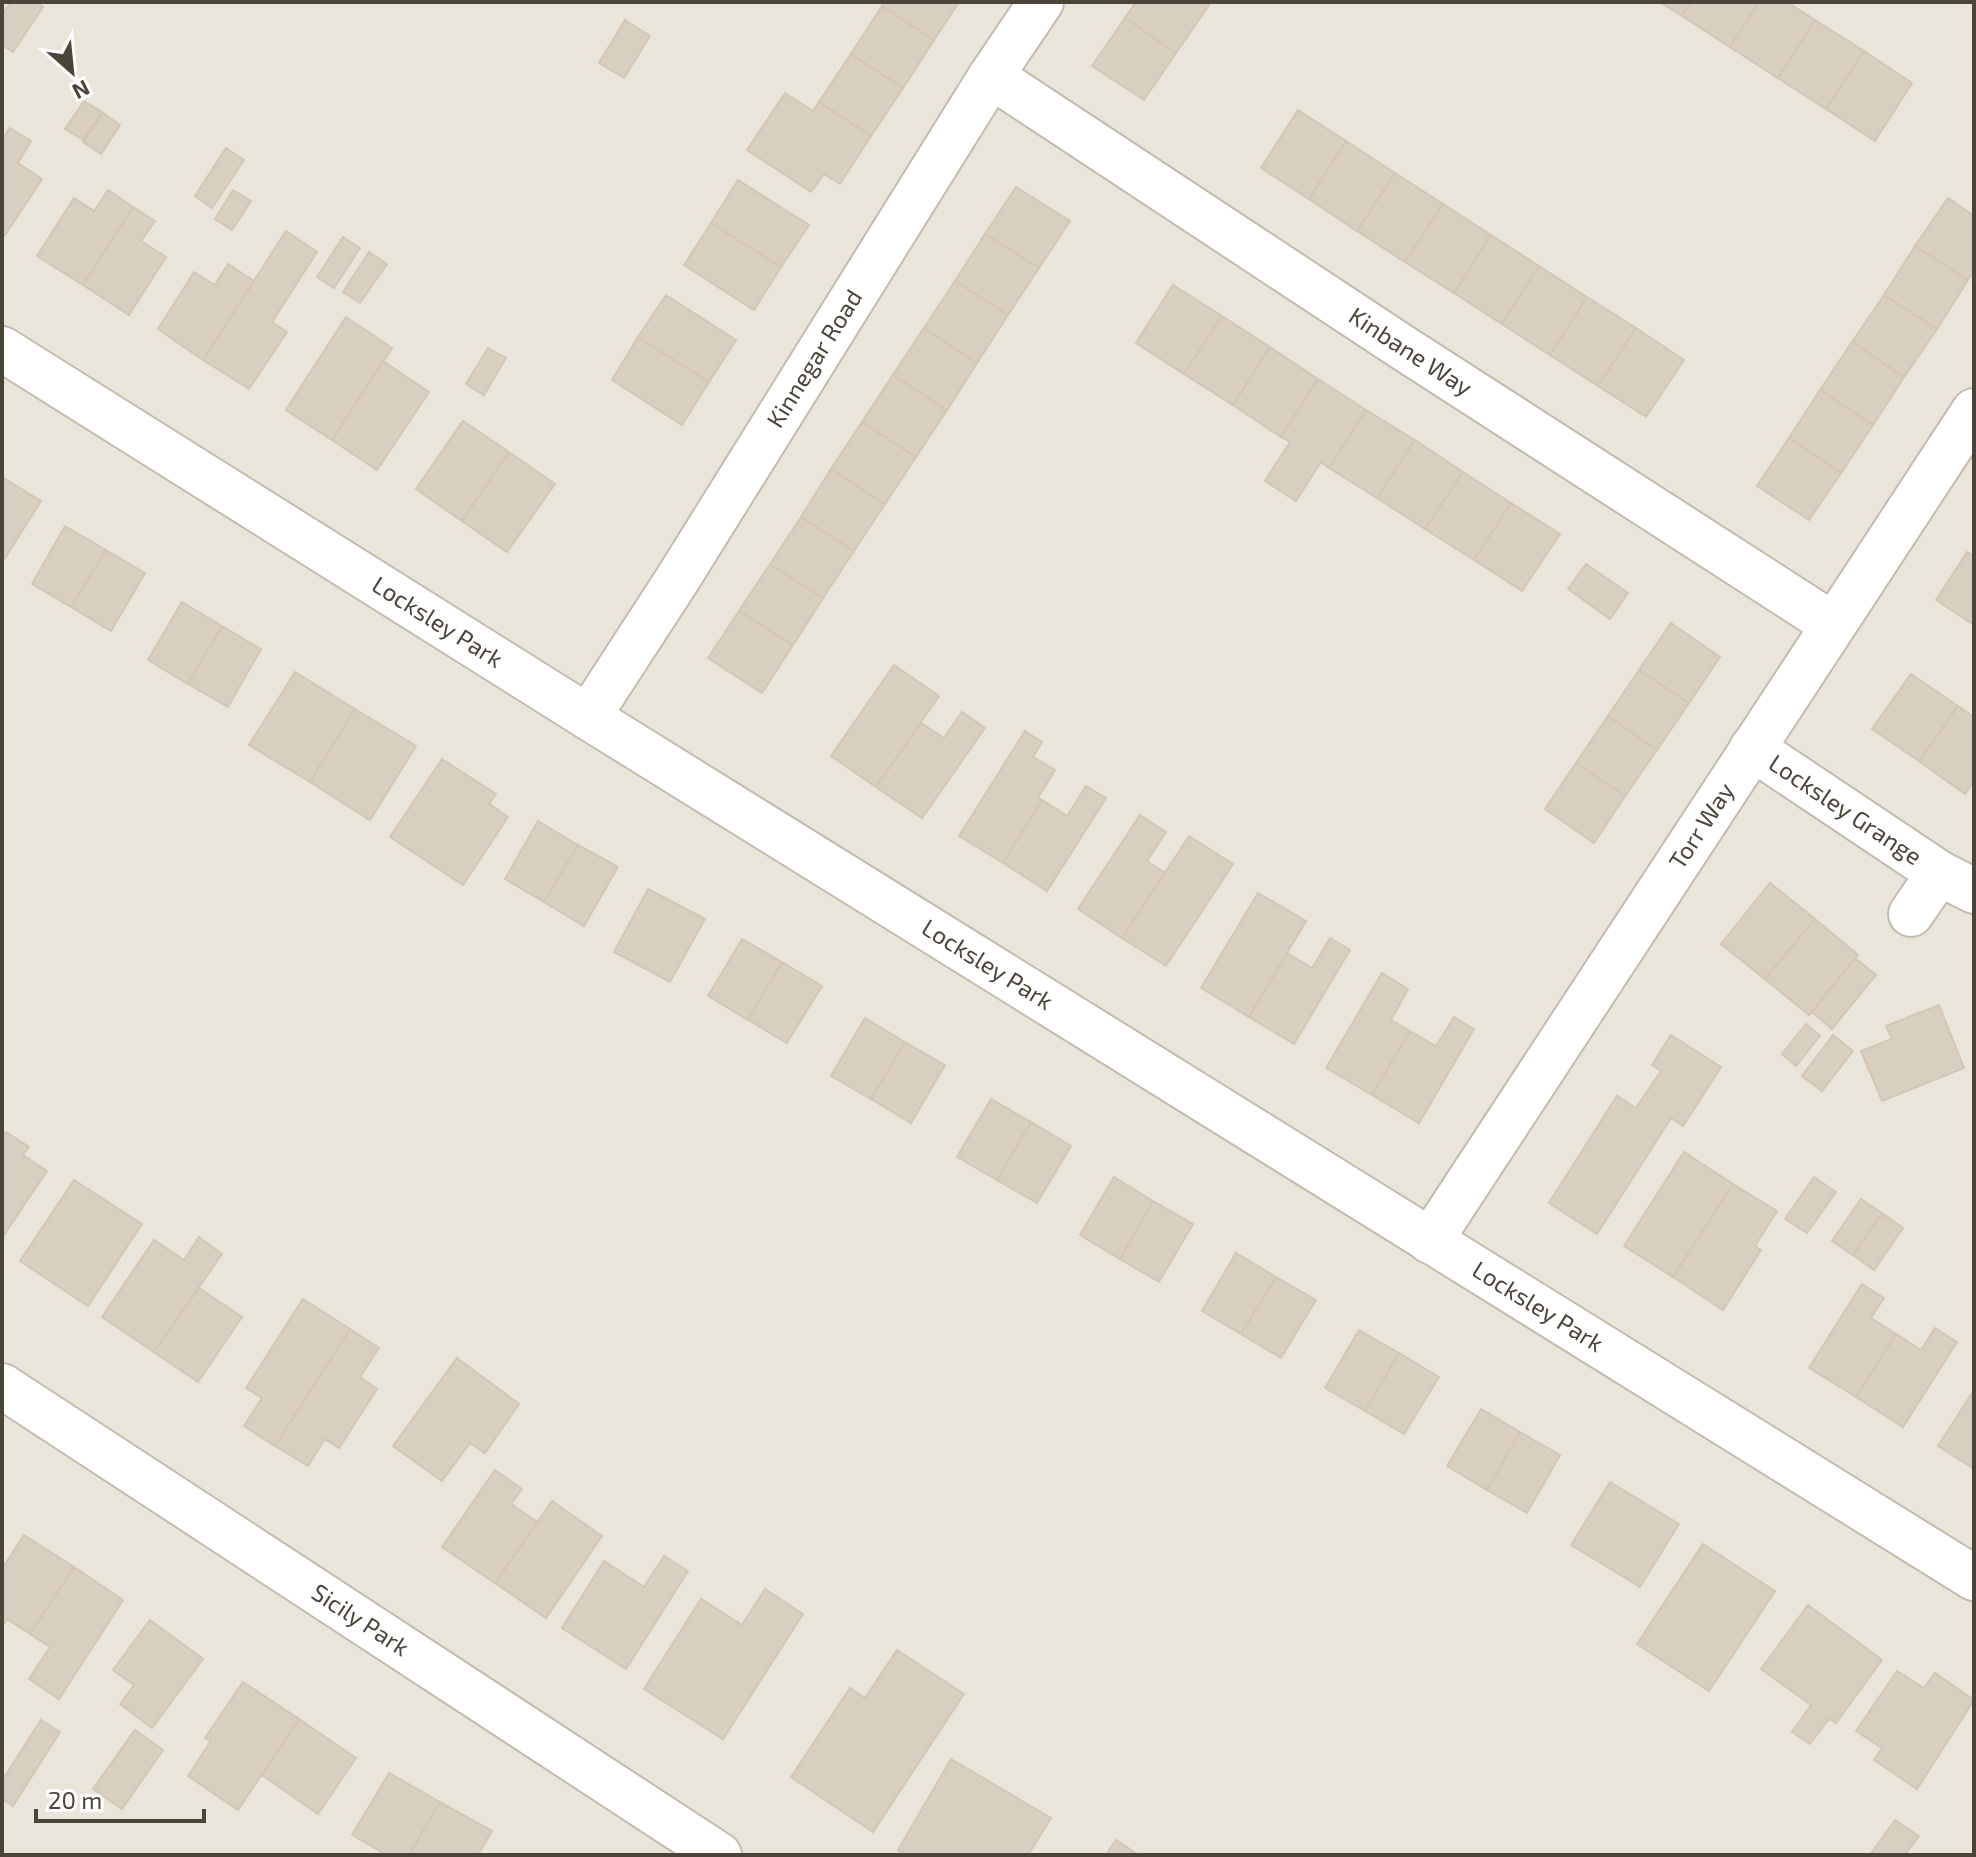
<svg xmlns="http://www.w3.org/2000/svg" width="1976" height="1857" viewBox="0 0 1976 1857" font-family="'Exo 2',sans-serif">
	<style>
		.residential { fill: #eae5da }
		.building { fill: #d8cfc1; stroke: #d3c7b4; stroke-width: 2 }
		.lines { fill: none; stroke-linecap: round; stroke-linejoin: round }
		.street-casing { stroke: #c2bbae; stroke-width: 48 }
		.street { stroke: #fff; stroke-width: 44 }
		.labels { text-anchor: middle; stroke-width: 8; stroke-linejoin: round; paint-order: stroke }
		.street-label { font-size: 24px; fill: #4b4439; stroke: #fff }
	</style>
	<rect width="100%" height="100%" fill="#f6f3ec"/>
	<path class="residential" d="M2 2H1974V1855H2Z"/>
	<path class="building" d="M11 2H36L43 7 13 52 2 45V15Z
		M884 2H959L934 40 882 6Z
		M1136 2H1205L1209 5 1176 53 1125 18Z
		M1660 2H1691L1682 16Z
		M1691 2H1759L1730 47 1682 16Z
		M1759 2H1787L1815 20 1778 78 1730 47Z
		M882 6 934 40 903 88 851 54Z
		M1125 18 1176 53 1144 100 1092 66Z
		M625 20 650 36 624 78 599 63Z
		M1815 20 1864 51 1826 109 1778 78Z
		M1864 51 1912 83 1875 141 1826 109Z
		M851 54 903 88 871 136 819 102Z
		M785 93 813 111 819 102 871 136 840 184 824 174 811 192 747 150Z
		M84 101 102 112 83 140 65 129Z
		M1298 110 1346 141 1309 199 1261 168Z
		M103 113 120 125 101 154 83 142Z
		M10 128 31 141 18 163 42 179 5 235 2 233V141Z
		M1346 141 1395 173 1357 231 1309 199Z
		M226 148 244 160 212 208 195 196Z
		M1395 173 1443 204 1405 262 1357 231Z
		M738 180 809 225 781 267 711 223Z
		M1016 187 1070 221 1039 268 985 234Z
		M108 190 133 207 83 285 37 256 74 198 94 211Z
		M233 190 251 201 232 230 215 219Z
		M1948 198 1974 216V271L1968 280 1915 246Z
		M1443 204 1491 235 1454 293 1405 262Z
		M133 207 155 221 141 241 166 257 129 315 83 285Z
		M711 223 781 267 754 310 684 265Z
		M286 231 317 252 272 322 287 332 249 389 203 360Z
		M985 234 1039 268 1008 315 955 281Z
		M1491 235 1539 266 1502 324 1454 293Z
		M343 237 360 248 334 288 317 277Z
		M1915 246 1968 280 1937 329 1884 295Z
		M369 252 387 264 360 303 343 292Z
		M228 264 254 281 203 360 158 329 194 272 215 285Z
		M1539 266 1587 297 1550 355 1502 324Z
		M955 281 1008 315 977 363 924 328Z
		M1173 285 1222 316 1184 374 1136 343Z
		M666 295 736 340 709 382 638 337Z
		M1884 295 1937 329 1904 377 1852 342Z
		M1587 297 1636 328 1598 386 1550 355Z
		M1222 316 1270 347 1233 405 1184 374Z
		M346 317 392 348 332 440 286 410Z
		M924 328 977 363 947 410 893 375Z
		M1636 328 1684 360 1646 417 1598 386Z
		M638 337 709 382 682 425 612 380Z
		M1852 342 1904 377 1873 425 1820 390Z
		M1270 347 1318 379 1281 437 1233 405Z
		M488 348 506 358 484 395 466 384Z
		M383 361 429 392 377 470 332 440Z
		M893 375 947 410 916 457 862 422Z
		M1318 379 1366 410 1329 468 1321 462 1296 501 1265 481 1290 442 1281 437Z
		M1820 390 1873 425 1841 473 1789 438Z
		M1366 410 1415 440 1377 498 1329 468Z
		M463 421 509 452 462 521 416 489Z
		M862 422 916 457 885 504 831 469Z
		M1789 438 1841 473 1809 520 1757 486Z
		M1415 440 1463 472 1425 529 1377 498Z
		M509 452 555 484 507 552 462 521Z
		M831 469 885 504 854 551 801 517Z
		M1463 472 1511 503 1474 560 1425 529Z
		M2 477 41 501 2 563Z
		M1511 503 1560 534 1522 591 1474 560Z
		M801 517 854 551 823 598 770 564Z
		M65 526 106 550 71 607 32 584Z
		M106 550 145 573 111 631 71 607Z
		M1967 552 1974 556V625L1936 600Z
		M770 564 823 598 793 645 739 611Z
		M1586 564 1628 593 1610 619 1568 589Z
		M182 602 222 626 188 684 148 660Z
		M739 611 793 645 762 693 708 658Z
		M1671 623 1720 657 1689 703 1639 670Z
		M222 626 261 649 228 707 188 684Z
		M894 665 939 696 876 787 831 756Z
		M1639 670 1689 703 1657 750 1608 716Z
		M295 672 355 709 310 782 249 745Z
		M1911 674 1958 706 1919 761 1872 729Z
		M1958 706 1974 717V781L1965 794 1919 761Z
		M355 709 416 746 370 820 310 782Z
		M962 712 985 728 922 818 876 787 921 723 944 738Z
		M1608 716 1657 750 1625 796 1576 763Z
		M1025 731 1042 742 1033 757 1055 770 1038 798 1042 800 1003 863 959 836Z
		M442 759 496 794 489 804 508 817 463 885 390 837Z
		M1576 763 1625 796 1594 843 1545 809Z
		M1086 786 1106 798 1047 891 1003 863 1042 800 1067 816Z
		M1140 815 1166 832 1147 861 1165 873 1122 938 1078 909Z
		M538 821 578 845 544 902 505 879Z
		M1189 836 1233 864 1166 966 1122 938Z
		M578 845 618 867 584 926 544 902Z
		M1770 883 1815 919 1765 979 1721 944Z
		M648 889 705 919 670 982 614 952Z
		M1258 893 1306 921 1249 1017 1201 988Z
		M1815 919 1858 955 1809 1015 1765 979Z
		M1330 938 1350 950 1294 1044 1249 1017 1287 953 1312 968Z
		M742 939 782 962 748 1020 708 996Z
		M1855 958 1876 975 1832 1029 1812 1012Z
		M782 962 822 986 787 1043 748 1020Z
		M1382 973 1408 989 1391 1020 1410 1031 1372 1095 1326 1068Z
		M1939 1005 1964 1068 1882 1101 1861 1051 1892 1039 1886 1026Z
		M1454 1017 1474 1029 1419 1123 1372 1095 1410 1031 1436 1046Z
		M865 1018 905 1042 871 1099 831 1076Z
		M1806 1024 1820 1036 1796 1066 1782 1054Z
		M1671 1035 1721 1067 1683 1126 1671 1118 1597 1234 1549 1203 1617 1096 1636 1108 1661 1071 1652 1065Z
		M1833 1035 1853 1051 1822 1091 1802 1076Z
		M905 1042 945 1065 911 1123 871 1099Z
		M991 1099 1031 1122 997 1180 957 1157Z
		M1031 1122 1071 1146 1037 1203 997 1180Z
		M6 1132 29 1147 23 1155 47 1171 2 1238V1138Z
		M1684 1152 1733 1184 1673 1277 1624 1246Z
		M1114 1177 1153 1201 1120 1259 1080 1235Z
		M1814 1177 1836 1192 1807 1233 1785 1219Z
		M74 1180 142 1224 88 1306 20 1261Z
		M1733 1184 1777 1211 1755 1246 1761 1250 1723 1310 1673 1277Z
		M1861 1199 1882 1213 1853 1255 1832 1241Z
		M1153 1201 1193 1224 1159 1282 1120 1259Z
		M1882 1213 1903 1228 1874 1270 1853 1255Z
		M199 1237 222 1254 154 1352 102 1317 154 1240 184 1260Z
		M1236 1253 1276 1277 1241 1334 1202 1311Z
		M1276 1277 1316 1300 1281 1358 1241 1334Z
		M1862 1284 1884 1298 1871 1318 1896 1334 1856 1397 1809 1368Z
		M199 1288 242 1317 198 1382 154 1352Z
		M303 1299 350 1329 275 1446 244 1426 262 1398 246 1388Z
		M1935 1328 1957 1342 1903 1427 1856 1397 1896 1334 1921 1350Z
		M350 1329 379 1348 360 1377 377 1389 339 1448 325 1439 308 1466 275 1446Z
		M1359 1330 1399 1353 1365 1411 1325 1388Z
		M1399 1353 1439 1377 1404 1434 1365 1411Z
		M457 1358 519 1404 485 1453 470 1443 442 1481 393 1446Z
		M1974 1390V1469L1938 1446Z
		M1481 1409 1520 1432 1487 1490 1447 1466Z
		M1520 1432 1560 1455 1527 1513 1487 1490Z
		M495 1470 522 1489 511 1504 537 1522 495 1583 442 1547Z
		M1610 1482 1679 1524 1640 1587 1571 1545Z
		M552 1501 602 1536 546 1618 495 1583Z
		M24 1535 74 1567 30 1634 7 1619 2 1627V1569Z
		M1703 1544 1775 1591 1709 1691 1637 1644Z
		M664 1556 688 1571 626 1669 562 1628 604 1561 644 1587Z
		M74 1567 123 1600 59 1699 29 1679 50 1647 30 1634Z
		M765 1589 803 1614 723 1739 644 1689 701 1599 742 1625Z
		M1808 1605 1882 1660 1836 1723 1829 1719 1810 1744 1792 1732 1811 1705 1761 1669Z
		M150 1620 203 1659 152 1728 120 1704 134 1685 113 1670Z
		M897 1650 964 1694 873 1832 791 1777 850 1688 865 1698Z
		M1897 1671 1924 1688 1935 1673 1974 1700 1917 1789 1874 1760 1882 1748 1856 1731Z
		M243 1682 299 1719 238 1810 188 1776 211 1741 205 1738Z
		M299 1719 356 1758 318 1814 262 1775Z
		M41 1720 60 1732 13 1806 2 1799V1781Z
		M135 1730 163 1750 122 1809 93 1789Z
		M951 1759 1051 1818 1028 1855H907L898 1850Z
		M389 1773 440 1802 409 1855H382L383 1853 352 1835Z
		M440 1802 492 1831 478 1855H409Z
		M1895 1820 1919 1836 1905 1855H1870Z
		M1116 1840 1139 1855H1106Z"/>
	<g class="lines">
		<defs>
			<g id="street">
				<path id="s1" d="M991 76 1402 347 1832 624"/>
				<path id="s2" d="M2 349 588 717 1974 1578"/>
				<path id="s3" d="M588 717 677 580 991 76 1041 2"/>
				<path id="s4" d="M1752 748 1939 873 1974 891"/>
				<path d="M1911 914 1939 873"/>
				<path id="s5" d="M1430 1241 1974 411"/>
				<path id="s6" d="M2 1386 719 1855"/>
			</g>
		</defs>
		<use href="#street" class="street-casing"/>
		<use href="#street" class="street"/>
	</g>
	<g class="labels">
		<g class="street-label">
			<text dy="8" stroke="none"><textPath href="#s1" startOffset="502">Kinbane Way</textPath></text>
			<text dy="8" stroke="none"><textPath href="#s3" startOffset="424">Kinnegar Road</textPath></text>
			<text dy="8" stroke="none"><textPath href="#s2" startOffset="514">Locksley Park</textPath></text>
			<text dy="8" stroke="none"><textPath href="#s4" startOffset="112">Locksley Grange</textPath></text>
			<text dy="8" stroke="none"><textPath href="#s5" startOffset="496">Torr Way</textPath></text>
			<text dy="8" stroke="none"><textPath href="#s2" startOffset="1162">Locksley Park</textPath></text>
			<text dy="8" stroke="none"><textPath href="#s2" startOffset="1810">Locksley Park</textPath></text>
			<text dy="8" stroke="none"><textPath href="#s6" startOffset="428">Sicily Park</textPath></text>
		</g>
	</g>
	<rect width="1976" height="1857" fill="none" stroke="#4b4439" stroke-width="8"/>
	<g transform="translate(72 72) rotate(153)" stroke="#ffffff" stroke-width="6" paint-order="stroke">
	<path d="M0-6L14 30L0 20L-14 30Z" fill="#4b4439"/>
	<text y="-12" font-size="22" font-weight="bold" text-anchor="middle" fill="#4b4439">N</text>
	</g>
	<path d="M36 1809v12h168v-12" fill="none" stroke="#4b4439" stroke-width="4"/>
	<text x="48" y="1809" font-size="24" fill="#4b4439" stroke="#ffffff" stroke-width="6" paint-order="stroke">20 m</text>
</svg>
